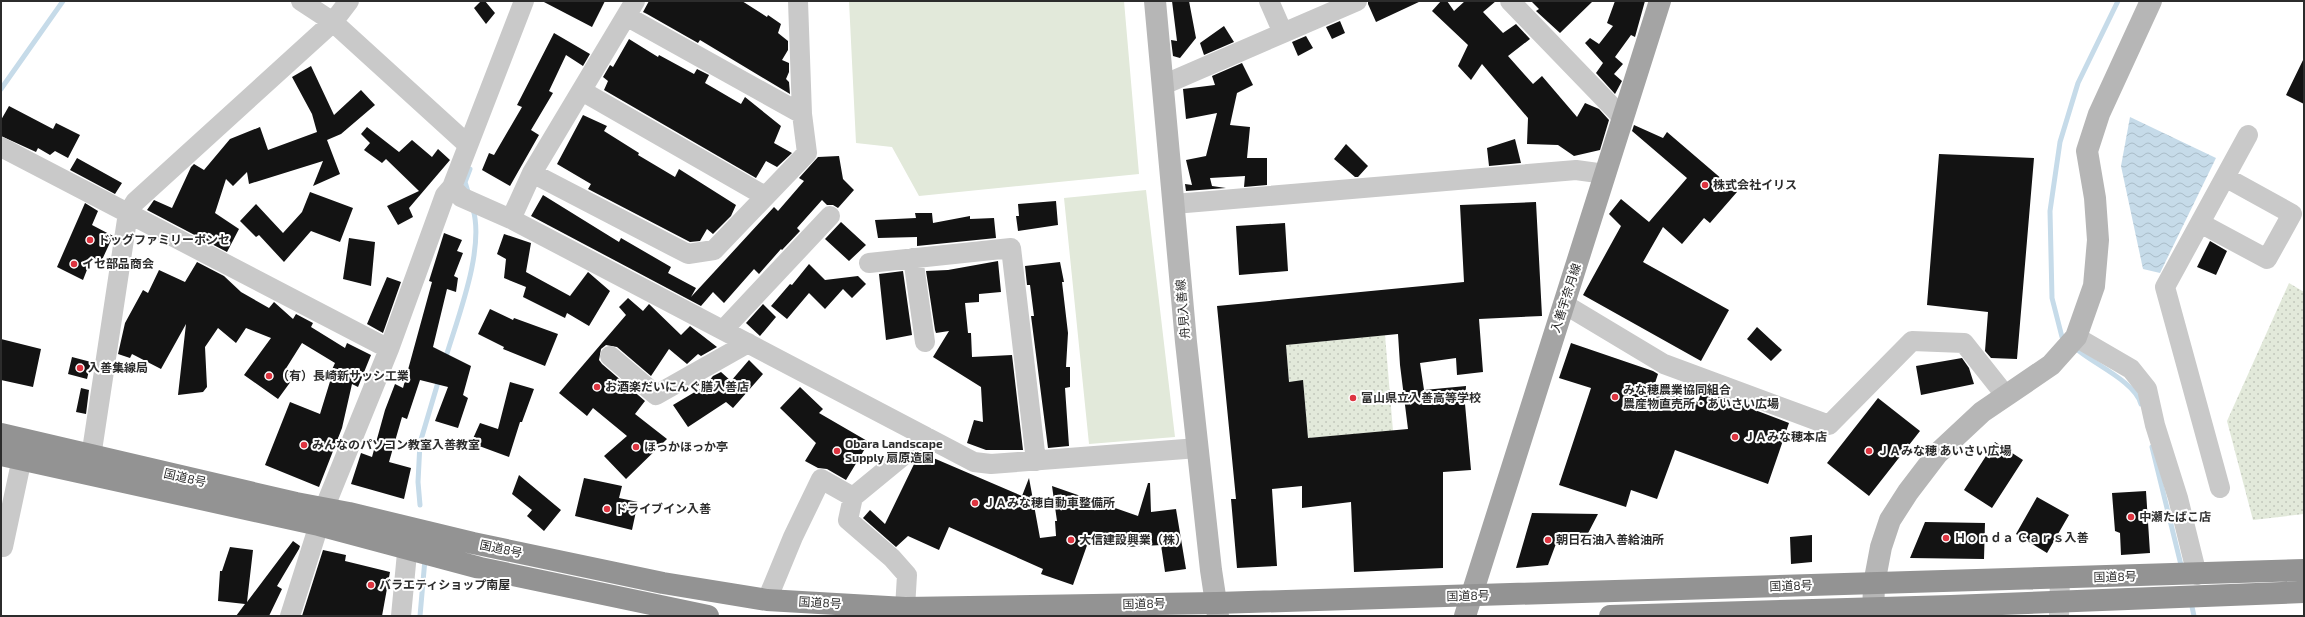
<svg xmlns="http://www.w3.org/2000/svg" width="2305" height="617" viewBox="0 0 2305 617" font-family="'Exo 2','Noto Sans JP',sans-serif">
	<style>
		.grass { fill: url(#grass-dots) }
		.pitch { fill: #e2e9da }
		.water { fill: url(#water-waves) }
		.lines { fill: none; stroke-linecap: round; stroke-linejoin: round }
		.stream { stroke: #c6dbe9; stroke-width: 5 }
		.building { fill: #131313; fill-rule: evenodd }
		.street { stroke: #c9c9c9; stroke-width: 20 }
		.secondary { stroke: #b6b6b6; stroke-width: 22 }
		.primary { stroke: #a4a4a4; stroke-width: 22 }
		.highway { stroke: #939393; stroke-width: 22 }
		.poi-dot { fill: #dd3440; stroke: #fff; stroke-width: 1.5 }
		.labels { text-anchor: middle; stroke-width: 4; stroke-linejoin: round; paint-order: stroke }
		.poi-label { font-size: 12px; font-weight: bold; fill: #2c2c2c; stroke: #fff; text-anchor: start }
		.street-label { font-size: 12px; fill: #2c2c2c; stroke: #fff }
	</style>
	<defs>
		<pattern id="grass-dots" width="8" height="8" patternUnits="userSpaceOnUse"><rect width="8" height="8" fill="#e2e9da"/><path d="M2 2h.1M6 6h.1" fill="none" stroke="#c2c8bb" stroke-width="1.8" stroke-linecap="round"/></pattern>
		<pattern id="water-waves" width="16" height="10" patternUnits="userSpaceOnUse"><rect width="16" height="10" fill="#c6dbe9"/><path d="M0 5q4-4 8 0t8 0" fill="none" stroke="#aabcc8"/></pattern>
	</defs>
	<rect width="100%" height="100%" fill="#fff"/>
	<path class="grass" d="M2289 283 2304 292V514L2253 520 2227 421Z
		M1385 335 1393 431 1308 438 1303 381 1289 382 1286 345Z"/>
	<path class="pitch" d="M849 1H1124L1139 174 919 196 892 147 856 143Z
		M1146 190 1175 437 1089 444 1064 198Z"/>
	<path class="water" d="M2130 117 2216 158 2160 273 2143 269 2121 166Z"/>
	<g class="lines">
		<path class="stream" d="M1 89 63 1
			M469 195 465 182 470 169
			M2066 340 2062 337 2052 298 2050 211 2060 142 2078 83 2118 1
			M2074 347C2091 363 2135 381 2141 404
			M445 360C457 319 485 250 473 209
			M2152 447 2182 569
			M420 505 418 482 420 443 439 379
			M2191 602 2194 616
			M420 616 425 559"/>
	</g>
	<path class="building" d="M481 1H485L495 13 486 24 474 8Z
		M542 1H605L592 27Z
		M649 1H742L767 17 768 15 781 24 778 33 788 41V50L782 60 789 63V72L786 79 789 82 790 94 700 40 698 43 647 14 643 12Z
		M1172 1H1189L1196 38 1180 58 1173 56 1171 40 1177 41Z
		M1368 1H1421L1376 22 1368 4Z
		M1441 1H1447L1454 11 1465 1H1496L1483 12 1503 33 1516 24 1530 39 1508 56 1533 84 1542 76 1577 117 1585 103 1599 109 1609 120 1600 150 1574 156 1558 145 1527 144 1528 118 1482 64 1471 80 1458 66 1468 45 1432 11Z
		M1531 1H1593L1560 33 1536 11 1539 9Z
		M1615 1H1645L1635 37 1631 35 1615 57 1623 64 1614 74 1622 81 1615 94 1596 73 1603 63 1585 43 1590 38 1599 44 1613 26 1607 23Z
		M1340 21 1345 33 1332 39 1326 27Z
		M1224 26 1234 42 1204 55 1200 43Z
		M554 33 590 54 583 66 566 55 549 91 553 93 531 130 539 135 510 186 482 170 489 153 494 155 522 107 517 105Z
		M1306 36 1313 48 1298 56 1292 42Z
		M629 39 658 57 659 55 694 74 697 69 709 75 705 83 741 104 745 97 781 126 774 143 792 153 777 167 766 161 756 178 604 90 608 81 603 77 610 65 613 67Z
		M2304 58V104L2286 95Z
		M1242 63 1253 85 1237 93 1230 125 1250 127 1247 158H1267V185L1244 187 1245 176 1210 178 1212 186 1226 188 1186 191 1185 184 1192 185 1186 160 1206 156 1217 113 1186 119 1183 89 1215 85 1212 76Z
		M311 66 334 115 361 90 375 105 341 134 327 140 340 174 313 186 323 161 249 184 247 172 233 186 226 179 215 213 239 229 227 252 147 210 154 200 172 208 191 167 194 164 204 170 230 139 260 127 268 150 317 132 312 114 292 77Z
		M9 106 53 129 56 123 80 135 68 158 55 151 50 155 38 148 36 152 1 136V120Z
		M583 115 607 126 604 131 639 153 638 155 675 177 679 169 736 205 731 216 713 234 707 229 700 241 690 242 588 189 591 184 557 164Z
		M1634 125 1663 138 1667 132 1737 192 1710 223 1704 218 1682 244 1663 227 1643 262 1729 310 1701 361 1583 295 1621 226 1609 214 1621 199 1649 222 1687 178 1632 131Z
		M367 127 399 152 412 140 432 157 438 149 450 160 409 208 413 217 398 225 387 206 419 191 386 159 382 163 364 150 370 143 361 134Z
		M1515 139 1521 163 1489 166 1487 148Z
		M1346 144 1368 166 1358 177H1355L1334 159Z
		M1939 154 2034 158 2017 359 1991 358 1985 351 1988 312 1927 305Z
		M839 156 843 179 854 190 838 208 833 205H827L822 200 797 228 800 231 782 250 781 249 759 274 754 269 724 303 713 292 701 306 531 216 543 195 619 242 621 238 671 267 668 273 696 288 691 297 774 207 778 211 804 181 799 178 818 157Z
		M77 158 122 183 115 194 70 170Z
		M310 192 353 208 340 242 311 231 284 262 259 235 256 237 240 221 256 204 283 233 302 212Z
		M1056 201 1058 225 1018 231 1016 216H1019L1018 204Z
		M1536 202 1542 316 1479 319 1483 372 1457 375 1456 358 1420 363 1424 390 1466 386 1465 404 1471 470 1443 472V568L1354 572 1351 502 1302 508V486L1272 489 1277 566 1237 568 1231 499H1236L1217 306 1464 282 1460 205ZM1398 334 1400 365 1408 429 1308 438 1303 380 1289 382 1286 345Z
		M85 203 98 211 92 225 113 236 101 262 92 257 83 280 57 267Z
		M915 213H932L933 223 970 216V219L994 218 996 238 917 246V237L878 238 875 220 916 218Z
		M841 222 866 245 849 261 825 239Z
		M1285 223 1288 271 1239 275 1236 226Z
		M444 233 462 240 457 251 463 253 454 276 458 278 456 292 447 289 433 347 471 366 463 395 468 398 458 428 435 421 448 387 420 380 407 419 402 417 389 462 411 468 404 499 351 484 361 453 372 457 385 410 395 384 403 388 432 282 429 281Z
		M504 234 531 243 526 272 570 296 588 272 610 291 589 326 567 313 565 318 523 297 526 287 504 278 506 259 497 254Z
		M349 238 375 242 371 286 343 279Z
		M2210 241 2227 251 2216 275 2197 267Z
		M998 261 1001 292 979 294V302L965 303 968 333H971L972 357 1012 355 1023 450H986L967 443 974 420 983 422 981 387 933 357 949 331 936 333 935 330 926 271 948 270Z
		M197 262 224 276 241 292 269 308 274 302 293 319 296 314 313 323 311 327 345 348 347 343 371 355 358 387 352 384 342 428 319 487 265 465 290 402 320 414 332 375 330 374 335 363 302 343 285 370 294 377 278 399 244 375 271 338 246 328 236 343 218 328 205 347 207 387 203 392 178 395 186 324 161 369 132 354 130 358 118 354 125 323 143 290 148 293 159 270 185 282Z
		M1060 262 1064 282H1062L1068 333 1066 367H1070V387L1065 388 1069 446 1048 448 1031 316H1034L1030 285H1027L1025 266Z
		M809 264 825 280 858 276 866 284 852 298 843 289 825 309 809 293 787 319 771 306 790 284 792 285Z
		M903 271 912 335 886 340 879 274Z
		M387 277 401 282 383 333 367 324Z
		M628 298 643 311 649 304 681 335 690 326 717 347 701 356 698 354 687 364 669 349 651 376 617 347 606 345 601 349 599 360 602 364 645 401 635 414 667 439 626 479 604 456 627 436 593 408 587 416 559 393 626 315 619 307Z
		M763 304 776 317 760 336 746 323Z
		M490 309 513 320 514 318 558 334 545 366 503 349 504 347 478 334Z
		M1757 327 1782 350 1771 361 1747 339Z
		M1 339 41 349 33 387 1 380Z
		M1571 343 1653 371 1658 374 1654 386 1698 402 1702 390 1789 423 1768 484 1675 450 1657 499 1631 490 1626 507 1559 485 1591 388 1559 378Z
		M72 357 91 362 87 379 68 374Z
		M1962 358 1969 368 1974 384 1921 395 1916 366Z
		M749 360 763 374 733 408 726 402 688 427 673 405 710 383 708 382 713 376 721 372 731 381Z
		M510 382 534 389 522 422H520L509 457 471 443 480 423 498 429Z
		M800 387 823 409 819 413 869 442 846 480 827 469 818 468 805 461 816 443 780 408Z
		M81 388 89 390 86 414 76 412Z
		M1878 398 1920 431 1869 496 1827 463Z
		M1995 442 2023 460 1992 508 1964 490Z
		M924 454 1022 496 1029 478 1040 538 1056 536 1055 521H1057L1052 486 1138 516 1148 483H1150L1151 512 1176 509 1186 569 1165 572 1161 545 1127 547 1091 534 1073 585 1041 574 1043 569 949 527 939 550 908 536 896 547 863 518 870 510 885 524 916 460Z
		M519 475 561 510 544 531 527 516 532 510 512 494Z
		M584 478 622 486 619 498 638 502 632 530 575 516Z
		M2146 491 2150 553 2121 555 2120 533 2115 531 2112 493Z
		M2037 497 2069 515 2047 553 2016 534Z
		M1532 513 1598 514 1585 539 1557 541 1548 565 1516 568Z
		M1925 522 1985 523 1984 559 1910 558Z
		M1812 535V562L1791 564 1790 537Z
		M293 541 300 546 299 549 277 586 282 589 269 616H236L245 604 218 601 220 571H222L230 547 253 550 247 602Z
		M323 550 346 555 345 561 390 572 382 616H302Z"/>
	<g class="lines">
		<path class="street" d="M301 1 333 22 467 144
			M1510 1 1623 118
			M626 16 802 114
			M1283 33 1357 1
			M1163 85 1283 33 1269 1
			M582 91 765 196
			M1 147 389 349
			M532 173 688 254 714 250 807 153 802 114 798 1
			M452 187 461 197 511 219 974 462 991 464 1198 448
			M1174 204 1576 170 1605 174
			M511 219 532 173 635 1
			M2200 223 2267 259 2292 214 2225 177
			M913 258 925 342
			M869 263 1011 248 1036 461
			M1564 304 1664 364 1829 425 1912 341 1964 343 2006 396
			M723 330 830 216
			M2076 337 2131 369 2147 389 2155 425 2178 498 2197 575
			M610 356 656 395 748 343
			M91 457 128 213 135 202 333 22 349 1
			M2220 488 2165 287 2248 135
			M853 497 848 520 892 558 907 575 905 608
			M3 547 25 444
			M767 600 793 537 821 479 853 497 926 437
			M290 616 324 509 389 349 445 195 452 187 524 1
			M401 616 409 532
			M2059 616 2060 578"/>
		<path class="secondary" d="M1155 1 1186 342 1211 570 1218 616
			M1873 616 1874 584 1881 547 1890 520 1908 492 1937 454 1982 412 2051 365 2076 337 2094 286 2098 240 2095 198 2087 151 2099 114 2151 1"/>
		<path class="primary" d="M1465 616 1660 1"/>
		<path class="highway" d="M1 434 296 503 349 513 473 543 663 583 767 600 905 608 1217 603 2304 570
			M1 455 319 525 480 568 708 616
			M1610 616 1951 606 2304 592"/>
	</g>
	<g class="poi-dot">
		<circle cx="1705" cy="185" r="4"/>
		<circle cx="90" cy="240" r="4"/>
		<circle cx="74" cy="264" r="4"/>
		<circle cx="80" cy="368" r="4"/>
		<circle cx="269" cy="376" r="4"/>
		<circle cx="597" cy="387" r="4"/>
		<circle cx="1615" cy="397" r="4"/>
		<circle cx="1353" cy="398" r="4"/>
		<circle cx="1735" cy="437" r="4"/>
		<circle cx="304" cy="445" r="4"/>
		<circle cx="636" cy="447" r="4"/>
		<circle cx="837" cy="451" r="4"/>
		<circle cx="1869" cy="451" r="4"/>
		<circle cx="975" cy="503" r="4"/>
		<circle cx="607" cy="509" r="4"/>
		<circle cx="2131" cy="517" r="4"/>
		<circle cx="1946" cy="538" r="4"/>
		<circle cx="1071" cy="540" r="4"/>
		<circle cx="1548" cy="540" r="4"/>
		<circle cx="371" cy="585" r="4"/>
	</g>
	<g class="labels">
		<g class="poi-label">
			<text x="1713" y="189">株式会社イリス</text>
			<text x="98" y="244">ドッグファミリーポンセ</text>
			<text x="82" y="268">イセ部品商会</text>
			<text x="88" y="372">入善集線局</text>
			<text x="277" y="380">（有）長崎新サッシ工業</text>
			<text x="605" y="391">お酒楽だいにんぐ膳入善店</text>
			<text x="1623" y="394">みな穂農業協同組合<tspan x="1623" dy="14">農産物直売所・あいさい広場</tspan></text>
			<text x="1361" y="402">富山県立入善高等学校</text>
			<text x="1743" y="441">ＪＡみな穂本店</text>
			<text x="845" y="448">Obara Landscape<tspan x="845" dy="14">Supply 扇原造園</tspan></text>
			<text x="312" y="449">みんなのパソコン教室入善教室</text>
			<text x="644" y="451">ほっかほっか亭</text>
			<text x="1877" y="455">ＪＡみな穂 あいさい広場</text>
			<text x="983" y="507">ＪＡみな穂自動車整備所</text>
			<text x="615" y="513">ドライブイン入善</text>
			<text x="2139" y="521">中瀬たばこ店</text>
			<text x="1954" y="542">Ｈｏｎｄａ Ｃａｒｓ入善</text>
			<text x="1079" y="544">大信建設興業（株）</text>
			<text x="1556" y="544">朝日石油入善給油所</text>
			<text x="379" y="589">バラエティショップ南屋</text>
		</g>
		<g class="street-label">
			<text transform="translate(1566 298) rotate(-72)" y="4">入善宇奈月線</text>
			<text transform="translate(1183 309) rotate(-95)" y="4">舟見入善線</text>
			<text transform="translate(185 478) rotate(13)" y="4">国道8号</text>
			<text transform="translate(501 549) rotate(12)" y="4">国道8号</text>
			<text transform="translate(2115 577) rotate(-1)" y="4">国道8号</text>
			<text transform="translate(1791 586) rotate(-2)" y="4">国道8号</text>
			<text transform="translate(1468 596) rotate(-1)" y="4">国道8号</text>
			<text transform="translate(820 603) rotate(3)" y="4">国道8号</text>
			<text transform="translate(1144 604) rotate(-1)" y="4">国道8号</text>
		</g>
	</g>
	<rect width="2305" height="617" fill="none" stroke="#2c2c2c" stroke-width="4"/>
</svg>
